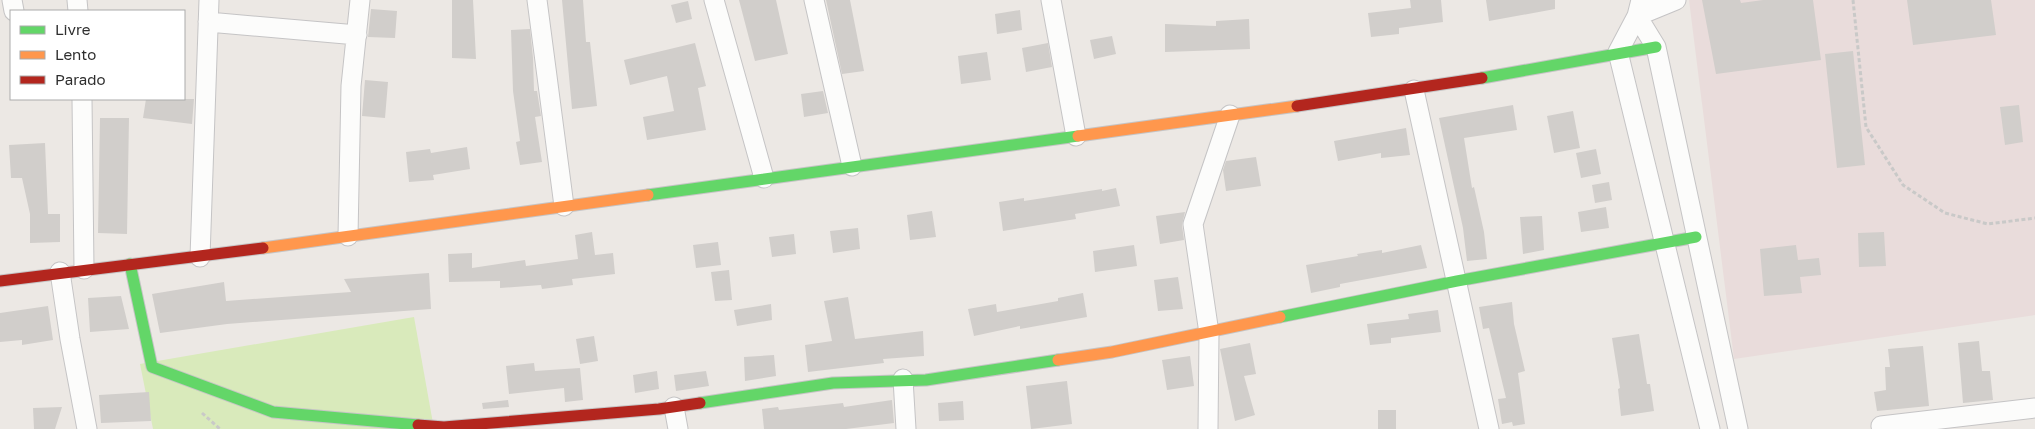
<svg xmlns="http://www.w3.org/2000/svg" width="2035" height="429" viewBox="0 0 2035 429" font-family="'Golos Text',sans-serif">
	<style>
		.medical { fill: #e9dcdb }
		.pitch { fill: #d9eabb }
		.building { fill: #d1cecb }
		.lines { fill: none; stroke-linecap: round; stroke-linejoin: round }
		.street-casing { stroke: #c5c4c5; stroke-width: 21 }
		.fast-casing { stroke: #c5c4c5; stroke-width: 13 }
		.slow-casing { stroke: #c5c4c5; stroke-width: 13 }
		.jam-casing { stroke: #c5c4c5; stroke-width: 13 }
		.path { stroke: #c9c9c8; stroke-width: 3; stroke-dasharray: 4 2.5; stroke-linecap: butt }
		.street { stroke: #fcfcfb; stroke-width: 19 }
		.fast { stroke: #63d668; stroke-width: 11 }
		.slow { stroke: #ff974d; stroke-width: 11 }
		.jam { stroke: #b3261e; stroke-width: 11 }
	</style>
	<rect width="100%" height="100%" fill="#ece8e4"/>
	<path class="medical" d="M1689 0H2035V315L1734 359Z"/>
	<path class="pitch" d="M414 317 434 429H153L140 364Z"/>
	<path class="building" d="M452 0H473L476 59 452 58Z
		M562 0H583L586 42H590L597 106 572 109Z
		M739 0H776L788 54 755 61Z
		M826 0H850L864 71 842 74Z
		M1410 0H1441L1443 22 1399 28V34L1371 37 1368 13 1411 8Z
		M1486 0H1555V9L1489 21Z
		M1702 0H1740L1741 3 1763 0H1813L1821 60 1716 74Z
		M1907 0H1991L1996 35 1913 45Z
		M688 1 692 19 676 23 671 5Z
		M371 9 397 11 395 38 368 37Z
		M1020 10 1022 30 997 34 995 14Z
		M1249 19 1250 49 1165 52V24L1216 26V21Z
		M530 29 533 58 534 91H537L541 116 535 117 542 162 520 165 516 142 520 141 513 91 511 30Z
		M1112 36 1116 54 1094 59 1090 40Z
		M695 43 706 86 698 88 706 130 647 140 643 117 674 111 667 76 630 85 624 60Z
		M1048 43 1052 67 1026 72 1022 48Z
		M1853 51 1865 165 1837 168 1825 54Z
		M987 52 991 80 961 84 958 56Z
		M365 80 388 82 385 118 362 116Z
		M823 91 828 113 804 117 801 94Z
		M146 99H194L192 124 143 118Z
		M1513 105 1517 130 1464 138 1472 188 1474 187 1484 232 1487 259 1467 261 1463 228 1439 118Z
		M2019 105 2023 142 2005 145 2000 107Z
		M1573 111 1580 148 1554 153 1547 116Z
		M100 118H129L127 234 98 233Z
		M1406 128 1410 155 1381 158V153L1338 161 1334 141Z
		M45 143 48 214H60V242L30 243V214L22 178H11L9 145Z
		M467 147 470 169 433 175 434 180 409 182 406 152 430 149 431 153Z
		M1596 149 1601 174 1581 178 1576 153Z
		M1256 157 1261 186 1226 191 1223 170 1226 161Z
		M1609 182 1612 200 1595 203 1592 185Z
		M1116 188 1120 206 1075 214 1076 219 1003 231 999 202 1024 198V201L1102 189V191Z
		M1606 207 1609 228 1581 232 1578 212Z
		M932 211 936 237 910 240 907 215Z
		M1185 212 1182 225 1184 240 1160 244 1156 216Z
		M1542 216 1544 250 1523 254 1520 217Z
		M858 228 860 249 833 253 830 231Z
		M592 232 595 255 613 253 615 274 572 279 573 285 542 289 541 285 500 288V281L449 282 448 254 472 253V268L525 260 526 266 578 259 575 235Z
		M1884 232 1886 266 1859 267 1858 233Z
		M794 234 796 254 772 257 769 237Z
		M718 242 721 265 696 268 693 245Z
		M1134 245 1137 266 1095 272 1093 251Z
		M1421 245 1427 268 1340 284V287L1311 293 1306 265 1358 256 1357 254 1382 250V253Z
		M1796 245 1798 260 1819 258 1821 275 1800 277 1802 293 1764 296 1760 249Z
		M729 270 732 300 715 301 711 272Z
		M429 273 431 309 227 324 160 333 152 294 224 282 226 301 351 292 344 279Z
		M1178 277 1183 309 1158 311 1154 280Z
		M1083 293 1087 317 1020 329V326L974 336 968 309 996 304 997 312 1058 301V298Z
		M121 296 129 329 90 332 88 298Z
		M848 297 855 339 923 331 924 356 883 359 884 363 808 372 805 345 832 341 824 301Z
		M1512 302 1514 324 1525 371 1518 373 1525 424 1513 426 1512 422 1502 424 1498 399 1506 398 1489 328 1483 329 1479 307Z
		M771 304 772 320 737 326 734 310Z
		M48 306 53 340 22 345V340L0 342V313Z
		M1438 310 1441 332 1391 338V343L1370 345 1367 324 1409 319 1408 314Z
		M1639 334 1647 384H1650L1654 411 1621 416 1618 389 1620 388 1612 338Z
		M594 336 598 361 580 364 576 339Z
		M1979 341 1982 371H1990L1993 400 1963 403 1958 343Z
		M1250 343 1256 374 1244 376 1255 415 1235 421 1220 349Z
		M1923 346 1929 406 1877 411 1874 392 1886 390 1885 367H1890L1888 349Z
		M774 355 776 376 745 381 744 357Z
		M1190 356 1194 386 1167 390 1162 360Z
		M534 363 535 371 580 368 583 400 565 402 564 388 509 394 506 366Z
		M657 371 659 389 635 393 633 375Z
		M706 371 709 386 676 391 674 375Z
		M1067 381 1072 424 1031 429 1026 386Z
		M149 392 151 421 101 423 99 395Z
		M508 400 509 407 483 409 482 403Z
		M892 400 894 423 846 429H764L762 409 778 407 779 410 843 403 844 407Z
		M963 401 964 420 939 421 938 403Z
		M62 407 55 429H34L33 408Z
		M1378 410H1396V429H1378Z"/>
	<g class="lines">
		<defs>
			<path id="street" d="M12 0 14 11
				M77 0 78 11
				M537 0 564 206
				M714 0 764 178
				M814 0 852 166
				M1051 0 1076 136
				M1641 0 1637 16 1618 52 1710 429
				M1637 16 1656 47 1738 429
				M1637 16 1676 0
				M208 22 357 35
				M1414 90 1489 429
				M82 99 84 269
				M348 236 351 86 360 0
				M200 257 209 0
				M60 272 70 339 87 429
				M903 379 906 429
				M674 407 678 429
				M1881 426 2035 408
				M1208 429 1209 333 1193 224 1230 115"/>
			<path id="fast" d="M1482 78 1656 47
				M648 195 1078 136
				M130 264 152 367 273 412 418 425
				M1280 317 1457 281 1696 237
				M700 403 833 383 926 380 1058 360"/>
			<path id="slow" d="M1078 136 1297 106
				M263 248 648 195
				M1058 360 1112 352 1280 317"/>
			<path id="jam" d="M1297 106 1482 78
				M0 281 263 248
				M418 425 444 427 659 409 700 403"/>
		</defs>
		<use href="#street" class="street-casing"/>
		<use href="#fast" class="fast-casing"/>
		<use href="#slow" class="slow-casing"/>
		<use href="#jam" class="jam-casing"/>
		<path class="path" d="M1853 0 1866 127 1903 185 1945 213 1988 224 2035 218
			M202 413 220 429"/>
		<use href="#street" class="street"/>
		<use href="#fast" class="fast"/>
		<use href="#slow" class="slow"/>
		<use href="#jam" class="jam"/>
	</g>
	<rect x="10" y="10" width="175" height="90" fill="#ffffff" stroke="#ababab"/>
	<rect x="20" y="26" width="25" height="8" fill="#63d668" stroke="#ababab"/>
	<text x="55" y="35" font-size="15" fill="#2e2e2e">Livre</text>
	<rect x="20" y="51" width="25" height="8" fill="#ff974d" stroke="#ababab"/>
	<text x="55" y="60" font-size="15" fill="#2e2e2e">Lento</text>
	<rect x="20" y="76" width="25" height="8" fill="#b3261e" stroke="#ababab"/>
	<text x="55" y="85" font-size="15" fill="#2e2e2e">Parado</text>
</svg>
